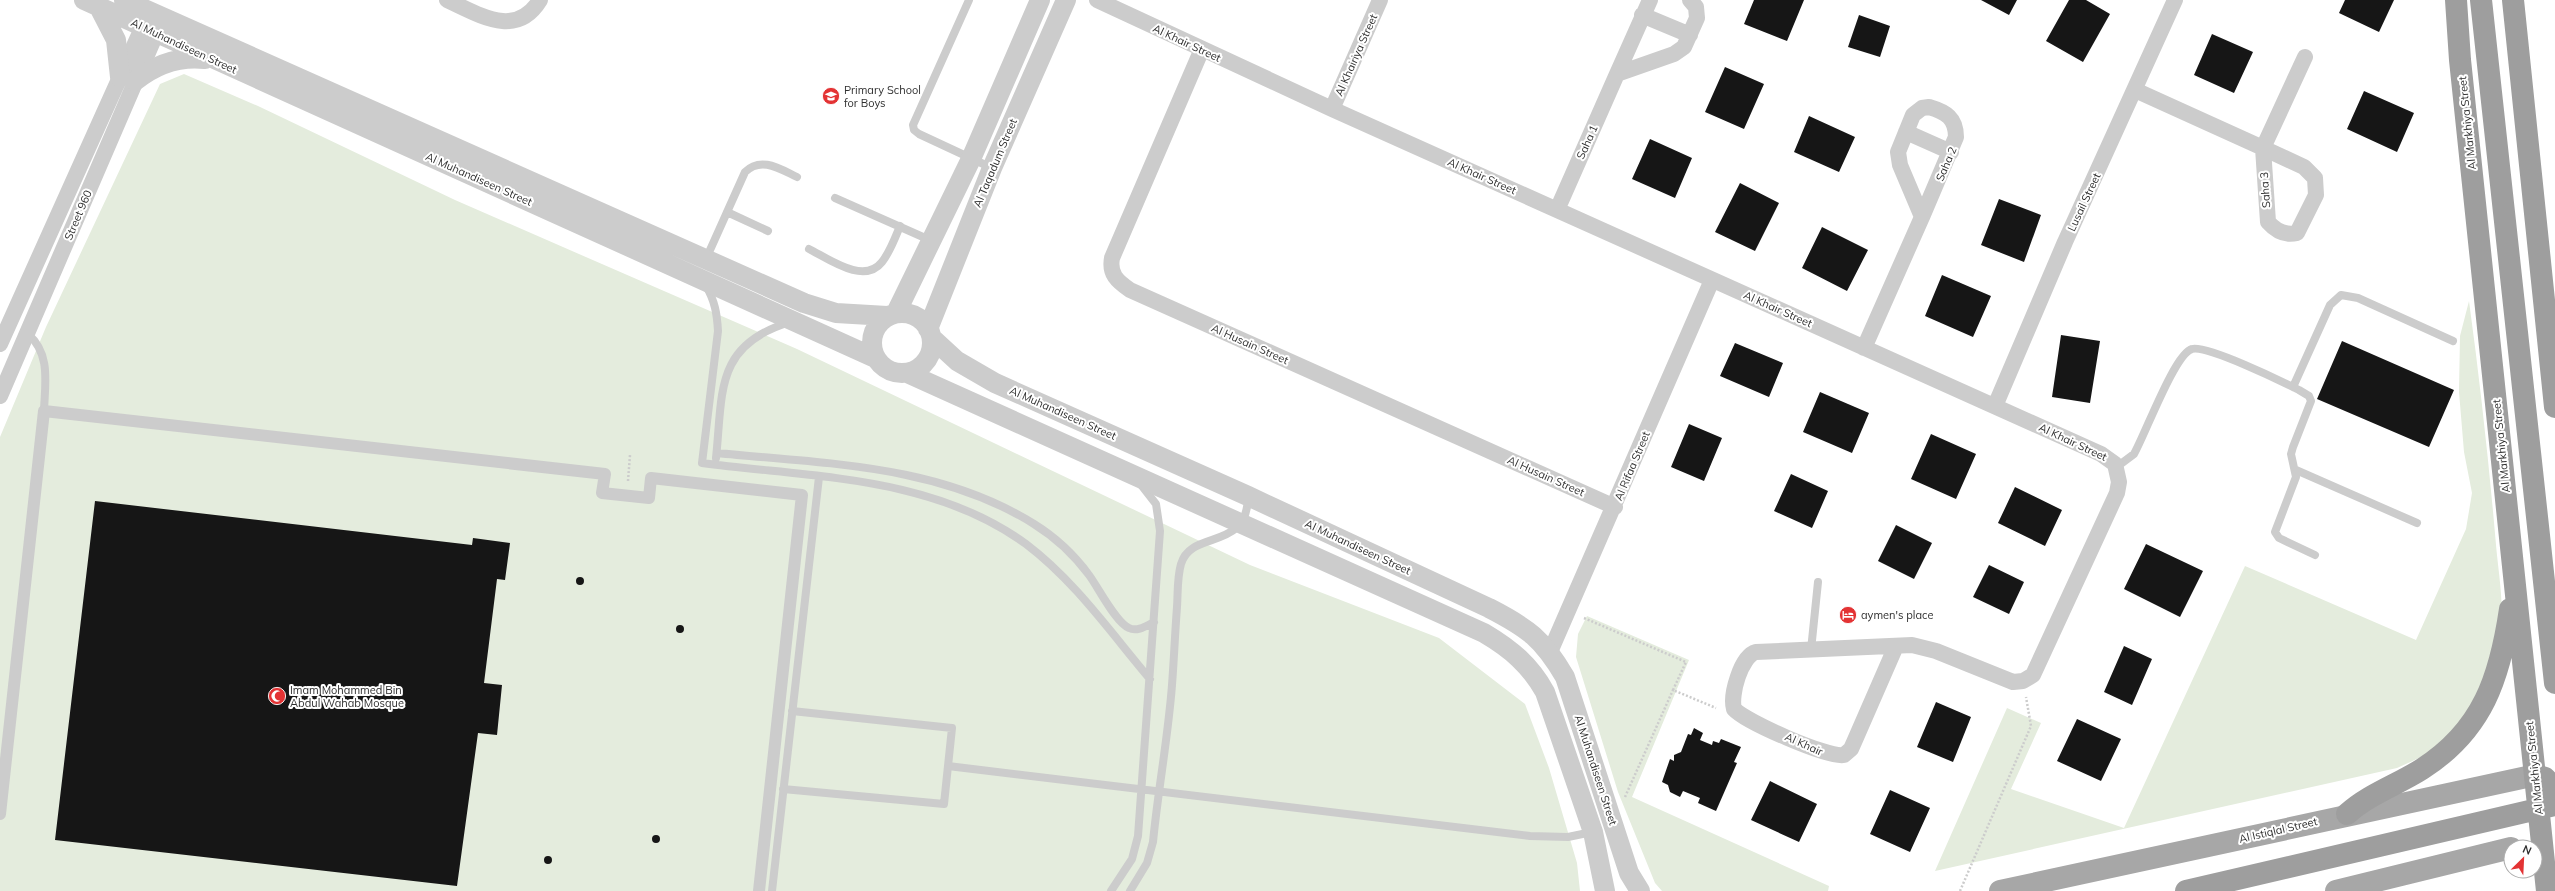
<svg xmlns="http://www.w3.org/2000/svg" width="2555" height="891" viewBox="0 0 2555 891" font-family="Mulish,sans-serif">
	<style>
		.green { fill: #e4ecdd }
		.building { fill: #161616 }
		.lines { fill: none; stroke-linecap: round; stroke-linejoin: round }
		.path { stroke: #ccc; stroke-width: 2.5; stroke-dasharray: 2 2; stroke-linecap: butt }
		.service { stroke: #ccc; stroke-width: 8 }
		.pedestrian { stroke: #ccc; stroke-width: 12 }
		.minor { stroke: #ccc; stroke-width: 16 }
		.tertiary { stroke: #ccc; stroke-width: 20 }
		.primary { stroke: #a7a7a7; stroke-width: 22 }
		.trunk { stroke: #9e9e9e; stroke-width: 22 }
		.labels { text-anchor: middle; stroke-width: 4; stroke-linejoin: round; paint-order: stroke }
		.street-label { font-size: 11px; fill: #2f2f2f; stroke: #fff }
		.poi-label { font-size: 11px; fill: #2f2f2f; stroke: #fff; text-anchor: start }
	</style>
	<rect width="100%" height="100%" fill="#fff"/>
	<path class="green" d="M184 74 258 106 455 200 797 349 1250 565 1439 638 1525 704 1549 768 1577 863 1580 891H0V437L46 327 160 84Z
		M2469 301C2480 382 2489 463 2496 545 2498 569 2505 609 2500 632 2491 675 2469 729 2430 752 2420 758 2408 763 2397 768L1935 871 2007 708 2041 723 2011 789 2124 828 2245 566 2416 640 2466 529 2472 493 2464 452 2459 392 2460 336Z
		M1587 616 1689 660 1632 797 1829 886 1828 891H1662L1655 883 1618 792 1576 657 1578 634Z"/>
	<path class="building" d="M1754 0H1804L1787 41 1744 24Z
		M1981 0H2017L2009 15Z
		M2069 0H2086L2110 14 2083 62 2046 41Z
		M2345 0H2394L2379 32 2339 13Z
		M1859 15 1890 26 1880 57 1848 47Z
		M2212 34 2253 52 2234 93 2194 75Z
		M1725 67 1764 84 1744 129 1705 112Z
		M2364 91 2414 113 2397 152 2347 129Z
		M1809 116 1855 137 1839 172 1794 152Z
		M1650 139 1692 158 1675 198 1632 179Z
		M1740 183 1779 203 1755 251 1715 232Z
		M1999 199 2041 215 2024 262 1981 245Z
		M1822 227 1868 250 1847 291 1802 268Z
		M1942 275 1991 296 1973 337 1925 316Z
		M2061 335 2100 341 2090 403 2052 397Z
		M2342 341 2454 390 2429 447 2317 399Z
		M1735 343 1783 363 1769 397 1720 376Z
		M1820 392 1869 413 1852 453 1803 432Z
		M1689 424 1722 438 1704 481 1671 467Z
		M1931 434 1976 454 1956 499 1911 479Z
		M1791 474 1828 491 1812 528 1774 511Z
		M2015 487 2062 510 2045 546 1998 523Z
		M95 501 472 545 473 538 510 543 505 580 497 579 484 683 502 685 497 735 478 733 457 886 55 840Z
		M1896 525 1932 543 1914 579 1878 561Z
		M2146 544 2203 571 2180 617 2124 589Z
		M1989 565 2024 582 2009 614 1973 597Z
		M576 581a4 4 0 1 1 8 0a4 4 0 1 1-8 0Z
		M676 629a4 4 0 1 1 8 0a4 4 0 1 1-8 0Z
		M2124 646 2152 659 2132 705 2104 692Z
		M1936 702 1971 717 1953 762 1917 747Z
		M2077 719 2121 739 2101 781 2057 761Z
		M1694 728 1703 733 1700 740 1712 745 1713 741 1719 743 1721 739 1741 747 1734 762 1737 763 1716 811 1698 803 1700 798 1683 791 1680 797 1670 792 1668 785 1662 782 1670 759 1674 761V755L1681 752 1688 734 1691 735Z
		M1770 781 1817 804 1799 842 1751 820Z
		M1890 790 1930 808 1910 852 1870 834Z
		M652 839a4 4 0 1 1 8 0a4 4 0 1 1-8 0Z
		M544 860a4 4 0 1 1 8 0a4 4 0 1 1-8 0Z"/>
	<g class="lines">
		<path class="path" d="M628 481 630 455
			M1584 618 1686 662 1673 690 1716 708
			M1625 797 1673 690
			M1960 891 2031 726 2026 697"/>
		<path class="service" d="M969 0 913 125 914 130 919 134 992 168
			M835 198 932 241
			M727 212 768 231
			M809 249C829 259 864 285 882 262 890 252 895 238 900 226
			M706 259 745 172C761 156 780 169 797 177
			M706 286C715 301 717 314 718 331L702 463C813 478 931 475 1026 544 1075 581 1111 633 1150 679
			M28 334C51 354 45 383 44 411
			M2293 387 2330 305 2341 295 2358 298 2453 341
			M717 453C826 464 938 464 1034 524 1055 537 1075 556 1089 575 1098 587 1116 623 1129 628 1137 632 1146 626 1154 622
			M716 458C723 393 714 345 790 322
			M2115 464 2122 463 2134 454C2145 435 2175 353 2192 349 2207 345 2281 381 2299 390L2309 396 2311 401 2293 447 2291 454 2296 477 2275 532 2279 538 2315 555
			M2296 470 2417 523
			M1811 650 1818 582
			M948 766 1530 836 1568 837 1592 832
			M783 789 944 804 952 728 792 711
			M772 891 819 477
			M1111 891 1132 859 1138 836 1160 531 1156 504 1142 486
			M1130 891 1147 863 1153 842C1158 790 1168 738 1172 685 1174 659 1175 633 1177 607 1178 592 1177 578 1181 564 1191 529 1247 552 1248 497"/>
		<path class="pedestrian" d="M0 814 44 411 605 474 602 493 649 498 651 478 802 495 759 891"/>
		<path class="minor" d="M447 0C480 15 516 39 540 0
			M1097 0 1332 109 2101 454 2115 464 2119 482 2117 493 2033 675 2023 681 2013 682 1936 651 1912 645 1756 652C1741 656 1730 695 1734 709 1746 722 1828 758 1844 755L1851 749 1855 740 1896 646
			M1650 0 1617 74 1674 54 1684 47 1697 18 1696 7 1690 0
			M1642 15 1690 35
			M1202 49 1112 258C1109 274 1117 281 1130 290L1615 507
			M2135 90 2263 148 2305 57
			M1929 107C1946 112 1956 118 1956 137L1922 217 1900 165 1898 152 1913 115 1922 108Z
			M1332 109 1380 0
			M1906 132 1951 152
			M2263 148 2304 167 2315 178 2316 195 2297 233C2285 236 2276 231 2268 222Z
			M1557 210 1617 74
			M0 344 147 17
			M1864 348 1922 217
			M0 396 156 34
			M1995 406 2065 242 2175 0
			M1550 652 1712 280"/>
		<path class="tertiary" d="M84 0 875 358
			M124 0 804 303 836 313 887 316
			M99 7 116 40 120 77
			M135 81C156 64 178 56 205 59
			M872 343a30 30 0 1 1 60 0a30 30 0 1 1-60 0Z
			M896 313 971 159 1040 0
			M928 329 992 168 1066 0
			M932 338 957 361 995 383 1248 496 1489 608C1528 628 1543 639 1565 677L1629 873 1640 891
			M907 373 1484 633C1511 649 1530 665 1545 692L1593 832 1605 891"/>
		<path class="primary" d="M2000 891 2536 775
			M2336 891 2511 848"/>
		<path class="trunk" d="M2456 0 2460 60 2547 891
			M2481 0 2555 683
			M2513 0 2555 407
			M2536 775 2545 778 2555 788
			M2347 814C2369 794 2397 785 2422 769 2483 730 2500 677 2510 609
			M2186 891 2555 805"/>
	</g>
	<defs>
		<symbol id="school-disc" viewBox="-11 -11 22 22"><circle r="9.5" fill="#e33334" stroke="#fff"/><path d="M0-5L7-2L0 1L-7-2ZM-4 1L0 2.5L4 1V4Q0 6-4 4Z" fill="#fff"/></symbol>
		<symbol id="hotel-disc" viewBox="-11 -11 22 22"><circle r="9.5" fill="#e33334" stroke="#fff"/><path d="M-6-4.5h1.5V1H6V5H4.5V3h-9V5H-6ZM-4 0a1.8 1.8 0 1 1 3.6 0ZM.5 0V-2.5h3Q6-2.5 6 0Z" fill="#fff"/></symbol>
		<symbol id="mosque-disc" viewBox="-11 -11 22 22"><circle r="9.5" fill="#e33334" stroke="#fff"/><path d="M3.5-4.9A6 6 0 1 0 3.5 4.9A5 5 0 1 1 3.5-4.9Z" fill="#fff"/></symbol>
	</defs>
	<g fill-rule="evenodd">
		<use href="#school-disc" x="821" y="86" width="20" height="20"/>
		<use href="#hotel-disc" x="1838" y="605" width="20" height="20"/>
		<use href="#mosque-disc" x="267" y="686" width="20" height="20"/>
	</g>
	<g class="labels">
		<g class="street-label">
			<text transform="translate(1187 43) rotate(25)" y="4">Al Khair Street</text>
			<text transform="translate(184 46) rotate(25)" y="4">Al Muhandiseen Street</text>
			<text transform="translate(1356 55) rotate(-66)" y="4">Al Khairiya Street</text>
			<text transform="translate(2467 123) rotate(-96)" y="4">Al Markhiya Street</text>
			<text transform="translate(1587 142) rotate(-66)" y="4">Saha 1</text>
			<text transform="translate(995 163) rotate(-67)" y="4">Al Taqadum Street</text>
			<text transform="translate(1946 164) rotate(-67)" y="4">Saha 2</text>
			<text transform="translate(1482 176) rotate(24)" y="4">Al Khair Street</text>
			<text transform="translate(479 179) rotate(24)" y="4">Al Muhandiseen Street</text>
			<text transform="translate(2265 190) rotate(-94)" y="4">Saha 3</text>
			<text transform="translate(2084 202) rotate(-65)" y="4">Lusail Street</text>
			<text transform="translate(78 215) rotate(-67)" y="4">Street 960</text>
			<text transform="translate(1778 309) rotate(24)" y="4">Al Khair Street</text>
			<text transform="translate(1250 344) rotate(24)" y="4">Al Husain Street</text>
			<text transform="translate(1063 413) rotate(24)" y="4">Al Muhandiseen Street</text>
			<text transform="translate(2073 442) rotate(25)" y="4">Al Khair Street</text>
			<text transform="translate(2501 446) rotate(-96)" y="4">Al Markhiya Street</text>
			<text transform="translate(1632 466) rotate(-67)" y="4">Al Rifaa Street</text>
			<text transform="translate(1546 476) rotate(24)" y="4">Al Husain Street</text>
			<text transform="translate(1358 547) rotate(25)" y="4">Al Muhandiseen Street</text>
			<text transform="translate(1804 744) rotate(24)" y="4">Al Khair</text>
			<text transform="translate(2534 768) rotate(-96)" y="4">Al Markhiya Street</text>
			<text transform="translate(1596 770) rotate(72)" y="4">Al Muhandiseen Street</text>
			<text transform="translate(2278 830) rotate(-13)" y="4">Al Istiqlal Street</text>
		</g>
		<g class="poi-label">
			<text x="844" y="94">Primary School<tspan x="844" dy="13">for Boys</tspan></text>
			<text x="1861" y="619">aymen's place</text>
			<text x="290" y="694">Imam Mohammed Bin<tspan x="290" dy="13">Abdul Wahab Mosque</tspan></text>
		</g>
	</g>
	<g transform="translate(2523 859) rotate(24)"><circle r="19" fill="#ffffff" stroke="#acacac"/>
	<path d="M0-3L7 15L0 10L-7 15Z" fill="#e33334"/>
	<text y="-6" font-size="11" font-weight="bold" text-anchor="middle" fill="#2f2f2f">N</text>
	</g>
</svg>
